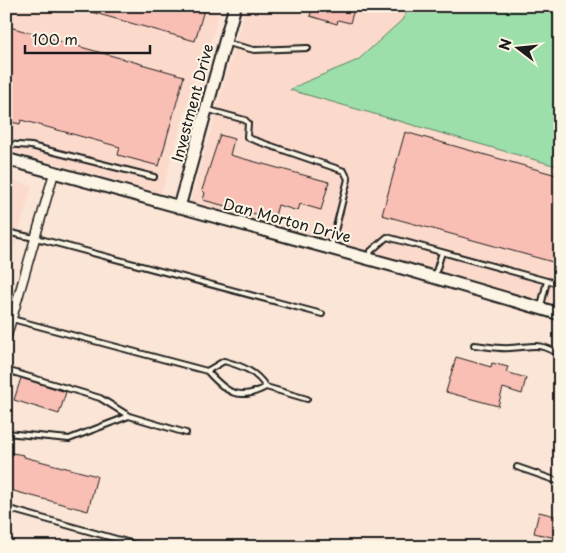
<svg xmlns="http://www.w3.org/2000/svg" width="566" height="553" viewBox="0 0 566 553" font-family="'Playpen Sans',sans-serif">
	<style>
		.built { fill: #fbdacc }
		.green { fill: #9cdfaa; stroke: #5c7e63 }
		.building { fill: #fabfb4; stroke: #1c1c1c }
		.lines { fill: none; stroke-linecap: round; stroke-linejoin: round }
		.lane-casing { stroke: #1c1c1c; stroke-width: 8 }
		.street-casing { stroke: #1c1c1c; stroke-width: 11 }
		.secondary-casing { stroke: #1c1c1c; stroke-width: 15 }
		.lane { stroke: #fcf5e5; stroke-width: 4 }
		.street { stroke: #fcf5e5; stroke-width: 8 }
		.secondary { stroke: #fcf5e5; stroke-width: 11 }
		.labels { text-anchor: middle; stroke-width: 4; stroke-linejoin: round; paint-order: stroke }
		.street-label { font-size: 15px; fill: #1c1c1c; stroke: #fcf5e5 }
	</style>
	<rect width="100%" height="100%" fill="#fbe5d6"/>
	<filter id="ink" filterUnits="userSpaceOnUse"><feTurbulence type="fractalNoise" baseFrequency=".02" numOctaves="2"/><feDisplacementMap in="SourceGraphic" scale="10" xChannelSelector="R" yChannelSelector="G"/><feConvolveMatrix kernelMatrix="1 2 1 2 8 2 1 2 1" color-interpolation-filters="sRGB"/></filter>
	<g filter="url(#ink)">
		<path class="built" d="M6 6H221L207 55 202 54 161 194 6 150Z
			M246 6H410L402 20 358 60 303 83 291 90 560 167V305L190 203Z
			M6 178 32 186 6 275Z"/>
		<path class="green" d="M410 6H560V167L290 90 303 83 358 60 402 20Z"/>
		<path class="building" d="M77 6H205L195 41 77 8Z
			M313 6H355L350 23 338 20 337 24 310 16Z
			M6 26 184 76 159 166 118 155 120 147 21 120 20 124 6 121Z
			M405 132 560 176V264L382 215Z
			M220 135 234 139 230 155 329 182 321 210 300 204 298 211 278 205 274 219 203 200 205 193 202 190Z
			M456 357 491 367 492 363 508 367 506 372 526 378 522 394 503 388 498 406 446 392Z
			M21 378 66 392 59 414 14 400Z
			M6 452 24 455V457L97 476 88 511 6 489Z
			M539 512 555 516 554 519H560V539L534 533Z"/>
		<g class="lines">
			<defs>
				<path id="lane" d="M227 43 254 50 308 48
					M209 110 245 120 248 123 247 137 251 139 344 171 348 179 331 247
					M6 144 31 146 154 177
					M6 232 44 240 322 314
					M369 258 371 251 387 237 547 281 541 306
					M435 275 442 252
					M547 281 560 284
					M12 319 207 371C226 392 238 402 266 387 256 371 242 366 224 361L207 371
					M474 345C486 346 498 349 510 348 533 347 538 341 560 355
					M6 370 100 398 129 416 186 433
					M266 387 307 399
					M6 433 69 439 129 416
					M517 467 560 482
					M6 508 145 547
					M449 547H460"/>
				<path id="street" d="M6 339 54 173"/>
				<path id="secondary" d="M6 159 402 268 560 314
					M179 207 235 6"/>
			</defs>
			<use href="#lane" class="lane-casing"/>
			<use href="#street" class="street-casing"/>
			<use href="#secondary" class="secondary-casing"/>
			<use href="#lane" class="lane"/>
			<use href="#street" class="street"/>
			<use href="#secondary" class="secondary"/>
		</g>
	</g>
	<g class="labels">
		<g class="street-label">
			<text transform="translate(193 103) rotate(-75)" y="5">Investment Drive</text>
			<text transform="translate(287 221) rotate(15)" y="5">Dan Morton Drive</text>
		</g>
	</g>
	<rect width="566" height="553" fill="none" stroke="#fcf5e5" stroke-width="25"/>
	<rect x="12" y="12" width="541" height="528" fill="none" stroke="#1c1c1c" stroke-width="2" filter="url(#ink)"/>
	<g transform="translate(518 48) rotate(286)" stroke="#fcf5e5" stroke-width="4" paint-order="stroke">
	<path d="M0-4L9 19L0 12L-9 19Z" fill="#1c1c1c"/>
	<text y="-8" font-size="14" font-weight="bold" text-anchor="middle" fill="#1c1c1c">N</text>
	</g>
	<path d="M25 45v8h125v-8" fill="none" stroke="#1c1c1c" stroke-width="2.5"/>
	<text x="32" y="45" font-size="15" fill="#1c1c1c" stroke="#fcf5e5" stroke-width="4" paint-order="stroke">100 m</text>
</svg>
